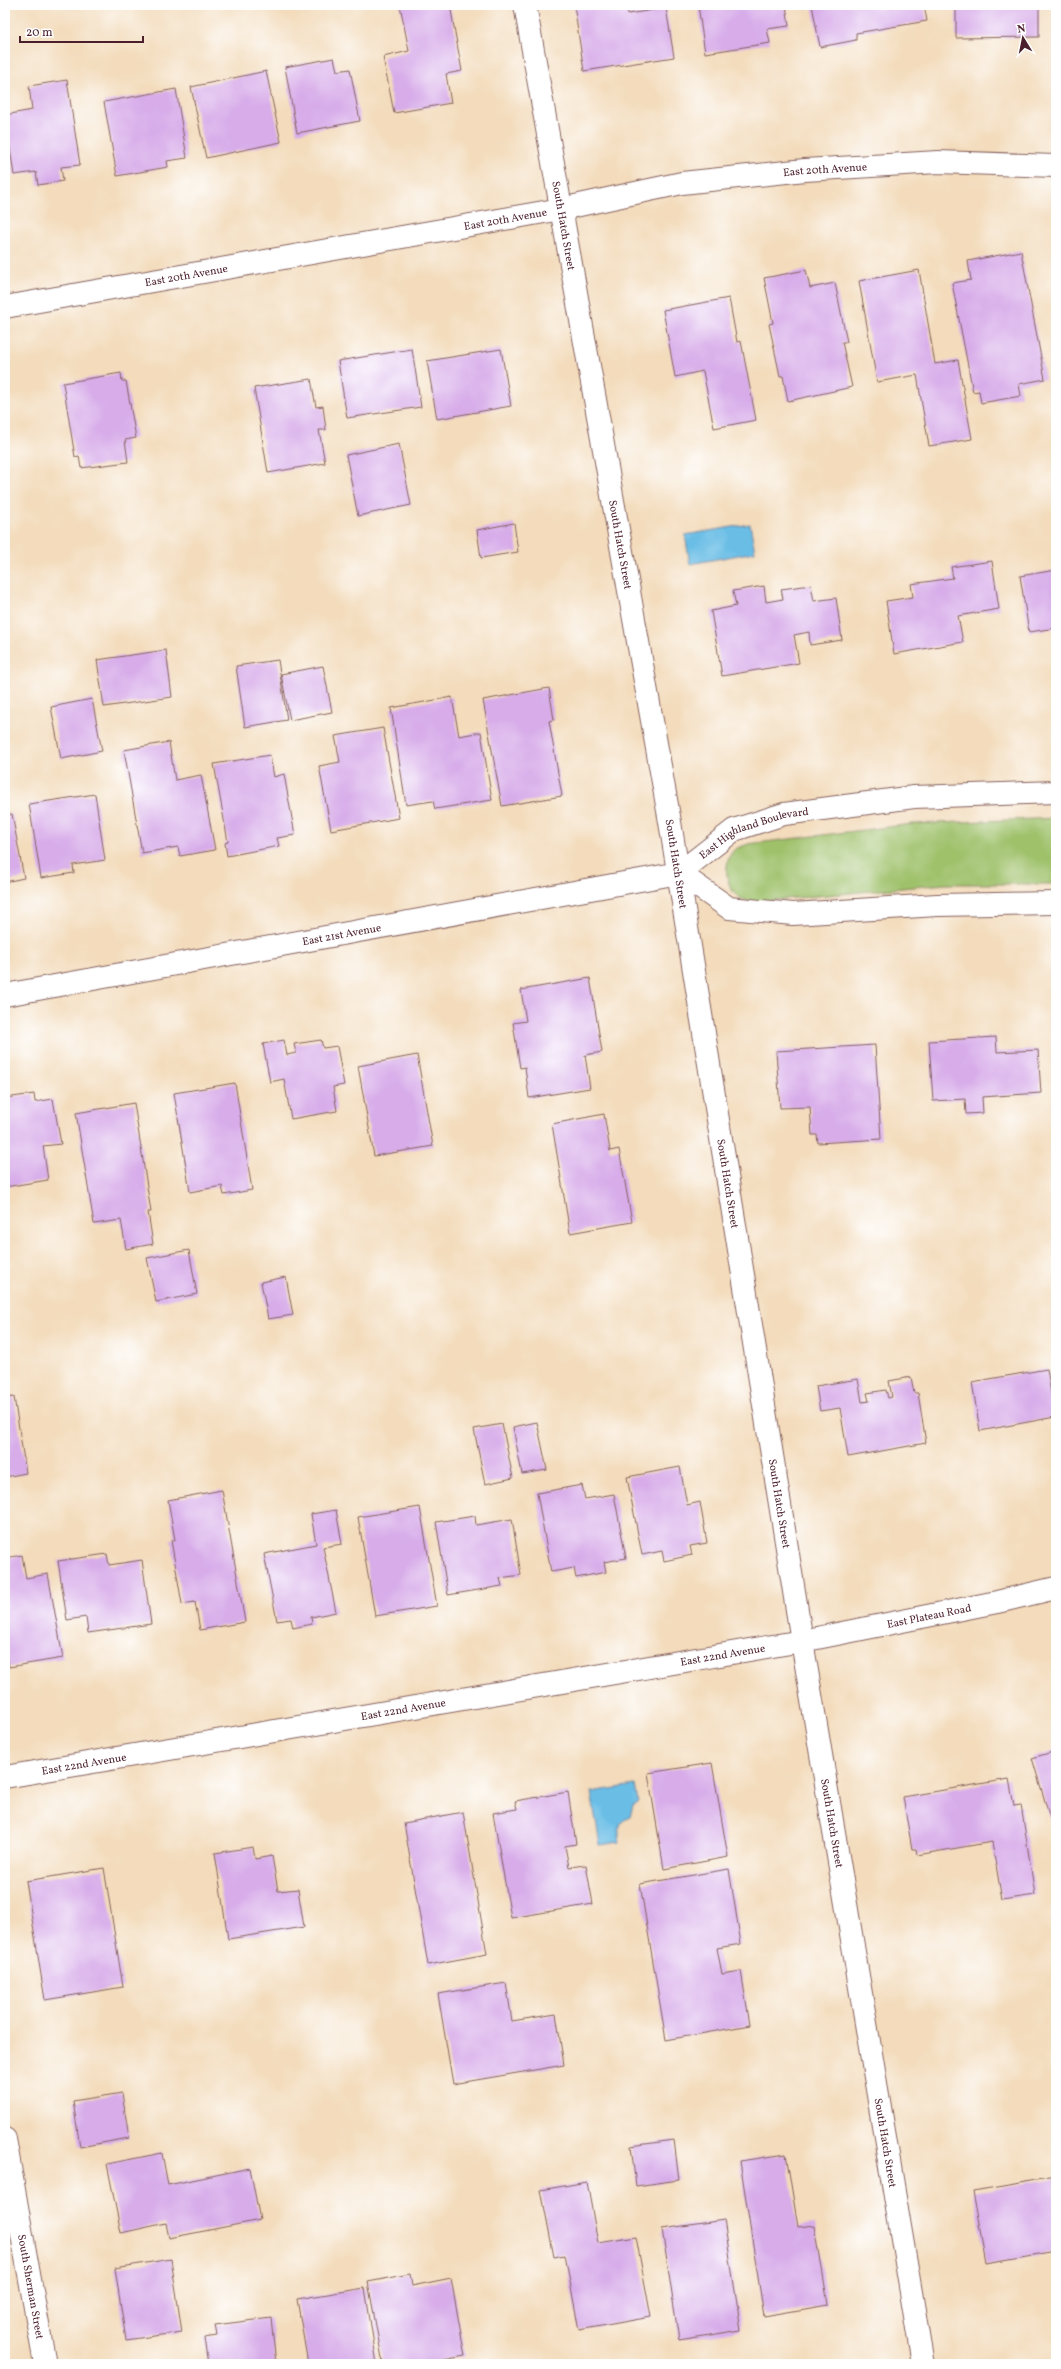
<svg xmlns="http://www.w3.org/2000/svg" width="1061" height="2369" viewBox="0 0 1061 2369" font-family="Vollkorn,serif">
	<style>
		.green { fill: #9fc16b; stroke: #74704b }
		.water { fill: #6abee6; stroke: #5a6e88 }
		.building { fill: #d7ace9 }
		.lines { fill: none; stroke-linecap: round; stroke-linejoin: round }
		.minor-casing { stroke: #85615d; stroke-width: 24 }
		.minor { stroke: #fff; stroke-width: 22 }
		.labels { text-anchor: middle; stroke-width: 3; stroke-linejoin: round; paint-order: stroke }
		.street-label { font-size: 11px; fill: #4a1f2b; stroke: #fff }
	</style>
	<rect width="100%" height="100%" fill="#fff"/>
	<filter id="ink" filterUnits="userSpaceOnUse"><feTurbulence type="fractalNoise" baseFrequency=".025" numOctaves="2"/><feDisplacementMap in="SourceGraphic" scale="8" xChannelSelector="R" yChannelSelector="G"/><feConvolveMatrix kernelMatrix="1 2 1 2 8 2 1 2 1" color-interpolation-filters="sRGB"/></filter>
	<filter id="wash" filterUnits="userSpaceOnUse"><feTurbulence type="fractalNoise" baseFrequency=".012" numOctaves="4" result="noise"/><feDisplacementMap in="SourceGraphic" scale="16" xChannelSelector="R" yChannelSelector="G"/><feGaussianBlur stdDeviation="0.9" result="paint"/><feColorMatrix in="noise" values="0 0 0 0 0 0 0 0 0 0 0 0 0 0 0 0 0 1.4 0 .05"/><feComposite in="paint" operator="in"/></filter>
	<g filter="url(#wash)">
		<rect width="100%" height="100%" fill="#f3dbbb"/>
		<path class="green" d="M1056 818V884H945L754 902C750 901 745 901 742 899 725 891 722 862 734 850 738 847 744 846 748 844L913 824Z"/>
		<path class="water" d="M750 524 755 552 690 564 685 535Z
			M635 1785 638 1803 633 1806 630 1816C617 1821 618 1829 620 1842L600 1845 591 1792Z"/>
		<g id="blocks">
			<path class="building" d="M400 5H450L462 71 446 74 451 103 394 113 383 57 409 51Z
				M574 5H627L628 14 666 8 674 57 584 71Z
				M698 5H786L789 26 767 29 770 43 705 53Z
				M812 5H924L927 21 856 33V40L820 47Z
				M956 5H1039V37L956 38Z
				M334 58 337 71 350 69 360 121 297 133 285 67Z
				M266 71 281 142 206 158 191 87Z
				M67 80 80 165 61 167 63 181 38 185 36 172 14 175 5 115 32 110 29 86Z
				M176 89 187 158 167 161 168 167 117 176 104 102Z
				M1021 251 1045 379 1019 384 1021 396 981 403 979 391 973 392 952 283 971 280 968 261Z
				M806 270 810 288 835 283 847 342H842L852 387 788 401 783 376H780L769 324 773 323 764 278Z
				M919 270 935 364 958 360 972 439 929 446 917 375 877 382 859 281Z
				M729 298 737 342 741 341 756 420 714 428 703 371 675 377 663 310Z
				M412 349 421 407 347 418 338 361Z
				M501 349 511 406 437 419 427 361Z
				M121 373 122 381H126L136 438 125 440 128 462 81 468 79 456 75 457 63 383Z
				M311 379 316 407 323 406 326 430H319L325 463 268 473 254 388Z
				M399 444 411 505 358 516 346 455Z
				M514 523 518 552 481 558 477 530Z
				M992 561 999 609 958 616 963 642 894 654 886 601 913 597 911 584 953 578 951 567Z
				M1056 570V628L1029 632 1020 576Z
				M811 585 814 601 836 598 842 640 810 645 809 632 794 635 799 663 722 676 711 611 736 606 733 591 764 586 766 602 783 599 781 589Z
				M166 650 172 697 104 707 97 660Z
				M278 660 287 720 245 727 236 666Z
				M323 666 332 712 290 720 281 674Z
				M549 688 554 720 549 721 562 796 502 806 483 700Z
				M452 697 459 736 481 732 492 800 435 809 433 801 406 805 391 708Z
				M92 699 102 751 61 759 51 707Z
				M383 728 399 818 331 830 319 766 340 762 335 736Z
				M169 742 175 780 201 775 215 850 180 856 178 847 142 853 124 750Z
				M270 755 274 777 284 774 295 835 277 838 279 846 227 856 225 843 228 842 214 764Z
				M95 794 105 860 73 865 74 873 41 878 29 804Z
				M12 814 24 878 5 882V815Z
				M590 978 602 1052 585 1055 590 1088 529 1098 525 1067 520 1068 513 1023 526 1021 521 990Z
				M996 1037 997 1052 1038 1050 1041 1093 982 1097 983 1113 966 1114 965 1099 933 1101 929 1041Z
				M284 1040 287 1055 296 1053 294 1044 321 1040 323 1048 337 1046 344 1085 333 1087 337 1111 291 1119 284 1079 270 1082 263 1044Z
				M875 1045 881 1139 818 1143 817 1135H812L810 1107 780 1108 776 1051Z
				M417 1055 433 1146 374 1156 358 1066Z
				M235 1083 252 1190 224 1195 222 1186 190 1192 174 1093Z
				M34 1094 35 1102 53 1099 61 1144 43 1146 48 1180 5 1187V1098Z
				M134 1103 151 1212H148L153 1244 126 1249 121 1220 94 1224 76 1113Z
				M604 1114 610 1151 619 1149 632 1222 570 1233 552 1124Z
				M189 1250 197 1294 156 1302 147 1258Z
				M286 1277 293 1315 268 1319 261 1282Z
				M1047 1369 1055 1417 980 1431 972 1382Z
				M911 1377 914 1393H918L926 1443 848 1457 840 1408 820 1411 816 1386 858 1379 862 1402 869 1401 867 1393 886 1390 888 1398 892 1397 889 1381Z
				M14 1397 26 1473 5 1477V1398Z
				M537 1422 547 1470 522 1474 513 1427Z
				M502 1424 513 1478 485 1484 474 1429Z
				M680 1467 687 1505 700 1502 707 1543 690 1546 692 1555 664 1561 662 1551 642 1555 627 1477Z
				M582 1485 585 1499 614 1494 626 1558 604 1562 606 1572 576 1578 574 1568 551 1572 537 1493Z
				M222 1490 245 1622 200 1630 195 1602 182 1604 171 1540H175L168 1500Z
				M420 1507 437 1606 375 1616 358 1517Z
				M336 1510 342 1544 323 1547 336 1612 311 1617 312 1624 293 1628 291 1619 277 1621 264 1554 316 1544 311 1514Z
				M475 1516 476 1525 512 1519 521 1575 500 1578 502 1586 448 1595 436 1522Z
				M107 1554 109 1565 142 1560 151 1624 88 1633 86 1617 67 1620 58 1561Z
				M22 1555 26 1578 48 1574 63 1658 9 1667 5 1645V1558Z
				M1056 1751V1816L1050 1818 1032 1758Z
				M712 1763 728 1857 664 1869 648 1773Z
				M1009 1779 1014 1806 1021 1805 1035 1895 1002 1900 992 1842 917 1855 916 1849H912L903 1797Z
				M568 1792 576 1844 565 1846 569 1867 586 1865 593 1904 511 1918 493 1813 517 1809 515 1801Z
				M463 1812 487 1954 428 1965 404 1823Z
				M253 1847 255 1859 272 1856 278 1891 298 1889 304 1927 228 1939 215 1853Z
				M104 1868 123 1987 45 2000 26 1881Z
				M729 1869 741 1944 717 1948 722 1974 741 1971 750 2025 666 2040 640 1884Z
				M506 1983 512 2021 556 2014 564 2065 453 2084 438 1994Z
				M122 2093 129 2138 80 2147 73 2101Z
				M674 2140 679 2180 636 2186 631 2146Z
				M162 2153 168 2185 250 2168 260 2220 169 2238 166 2223 121 2233 107 2164Z
				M786 2154 798 2227 815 2225 828 2305 764 2316 740 2161Z
				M1056 2178V2252L986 2264 973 2192Z
				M587 2182 598 2243 636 2237 651 2317 579 2330 565 2255 554 2257 541 2190Z
				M724 2220 741 2330 679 2340 662 2229Z
				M171 2259 182 2332 126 2340 115 2268Z
				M410 2274 412 2286 451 2278 465 2356 421 2364H383L368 2282Z
				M365 2288 377 2364H308L297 2299Z
				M271 2318 276 2364H208L204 2338 217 2336 215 2325Z"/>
		</g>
	</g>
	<g filter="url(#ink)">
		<use href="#blocks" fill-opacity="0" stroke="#85615d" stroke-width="1"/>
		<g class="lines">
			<defs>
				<g id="minor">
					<path id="s1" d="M525 5 670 822 802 1641 923 2364"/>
					<path id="s2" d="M5 307 561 209 682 183 805 170 938 162 1056 166"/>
					<path d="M679 873 729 908 793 914 937 905 1056 903"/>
					<path id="s3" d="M5 995 679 873 734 830 784 814 914 797 1056 792"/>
					<path id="s4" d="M5 1777 802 1641 997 1602 1056 1588"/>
					<path id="s5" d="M5 2139 45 2364"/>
				</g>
			</defs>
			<use href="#minor" class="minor-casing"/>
			<use href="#minor" class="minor"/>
		</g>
	</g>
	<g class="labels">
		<g class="street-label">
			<text dy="4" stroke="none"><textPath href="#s2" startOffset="832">East 20th Avenue</textPath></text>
			<text dy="4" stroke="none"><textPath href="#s2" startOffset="508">East 20th Avenue</textPath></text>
			<text dy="4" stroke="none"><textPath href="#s1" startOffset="224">South Hatch Street</textPath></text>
			<text dy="4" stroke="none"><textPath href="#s2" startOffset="184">East 20th Avenue</textPath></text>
			<text dy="4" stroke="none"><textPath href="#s1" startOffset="548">South Hatch Street</textPath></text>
			<text dy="4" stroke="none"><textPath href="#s3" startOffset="772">East Highland Boulevard</textPath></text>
			<text dy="4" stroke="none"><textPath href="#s1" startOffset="872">South Hatch Street</textPath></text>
			<text dy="4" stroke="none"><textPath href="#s3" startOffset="342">East 21st Avenue</textPath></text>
			<text dy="4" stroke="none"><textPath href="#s1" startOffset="1196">South Hatch Street</textPath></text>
			<text dy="4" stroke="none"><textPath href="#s1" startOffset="1520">South Hatch Street</textPath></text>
			<text dy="4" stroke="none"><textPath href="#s4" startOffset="938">East Plateau Road</textPath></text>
			<text dy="4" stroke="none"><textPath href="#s4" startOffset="728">East 22nd Avenue</textPath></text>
			<text dy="4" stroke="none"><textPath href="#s4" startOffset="404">East 22nd Avenue</textPath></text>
			<text dy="4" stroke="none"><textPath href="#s4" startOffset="80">East 22nd Avenue</textPath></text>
			<text dy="4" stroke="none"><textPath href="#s1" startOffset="1844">South Hatch Street</textPath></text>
			<text dy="4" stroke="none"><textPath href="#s1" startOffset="2168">South Hatch Street</textPath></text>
			<text dy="4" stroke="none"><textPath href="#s5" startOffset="150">South Sherman Street</textPath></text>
		</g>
	</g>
	<rect width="1061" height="2369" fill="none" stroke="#fff" stroke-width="20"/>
	<g transform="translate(1023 38) rotate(350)" stroke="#ffffff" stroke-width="3" paint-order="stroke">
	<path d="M0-3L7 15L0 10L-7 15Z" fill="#4a1f2b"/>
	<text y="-6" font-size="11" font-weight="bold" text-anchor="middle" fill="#4a1f2b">N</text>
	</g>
	<path d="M20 36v6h123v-6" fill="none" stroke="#4a1f2b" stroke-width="2"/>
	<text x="26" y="36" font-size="12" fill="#4a1f2b" stroke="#ffffff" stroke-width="3" paint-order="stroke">20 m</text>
</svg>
